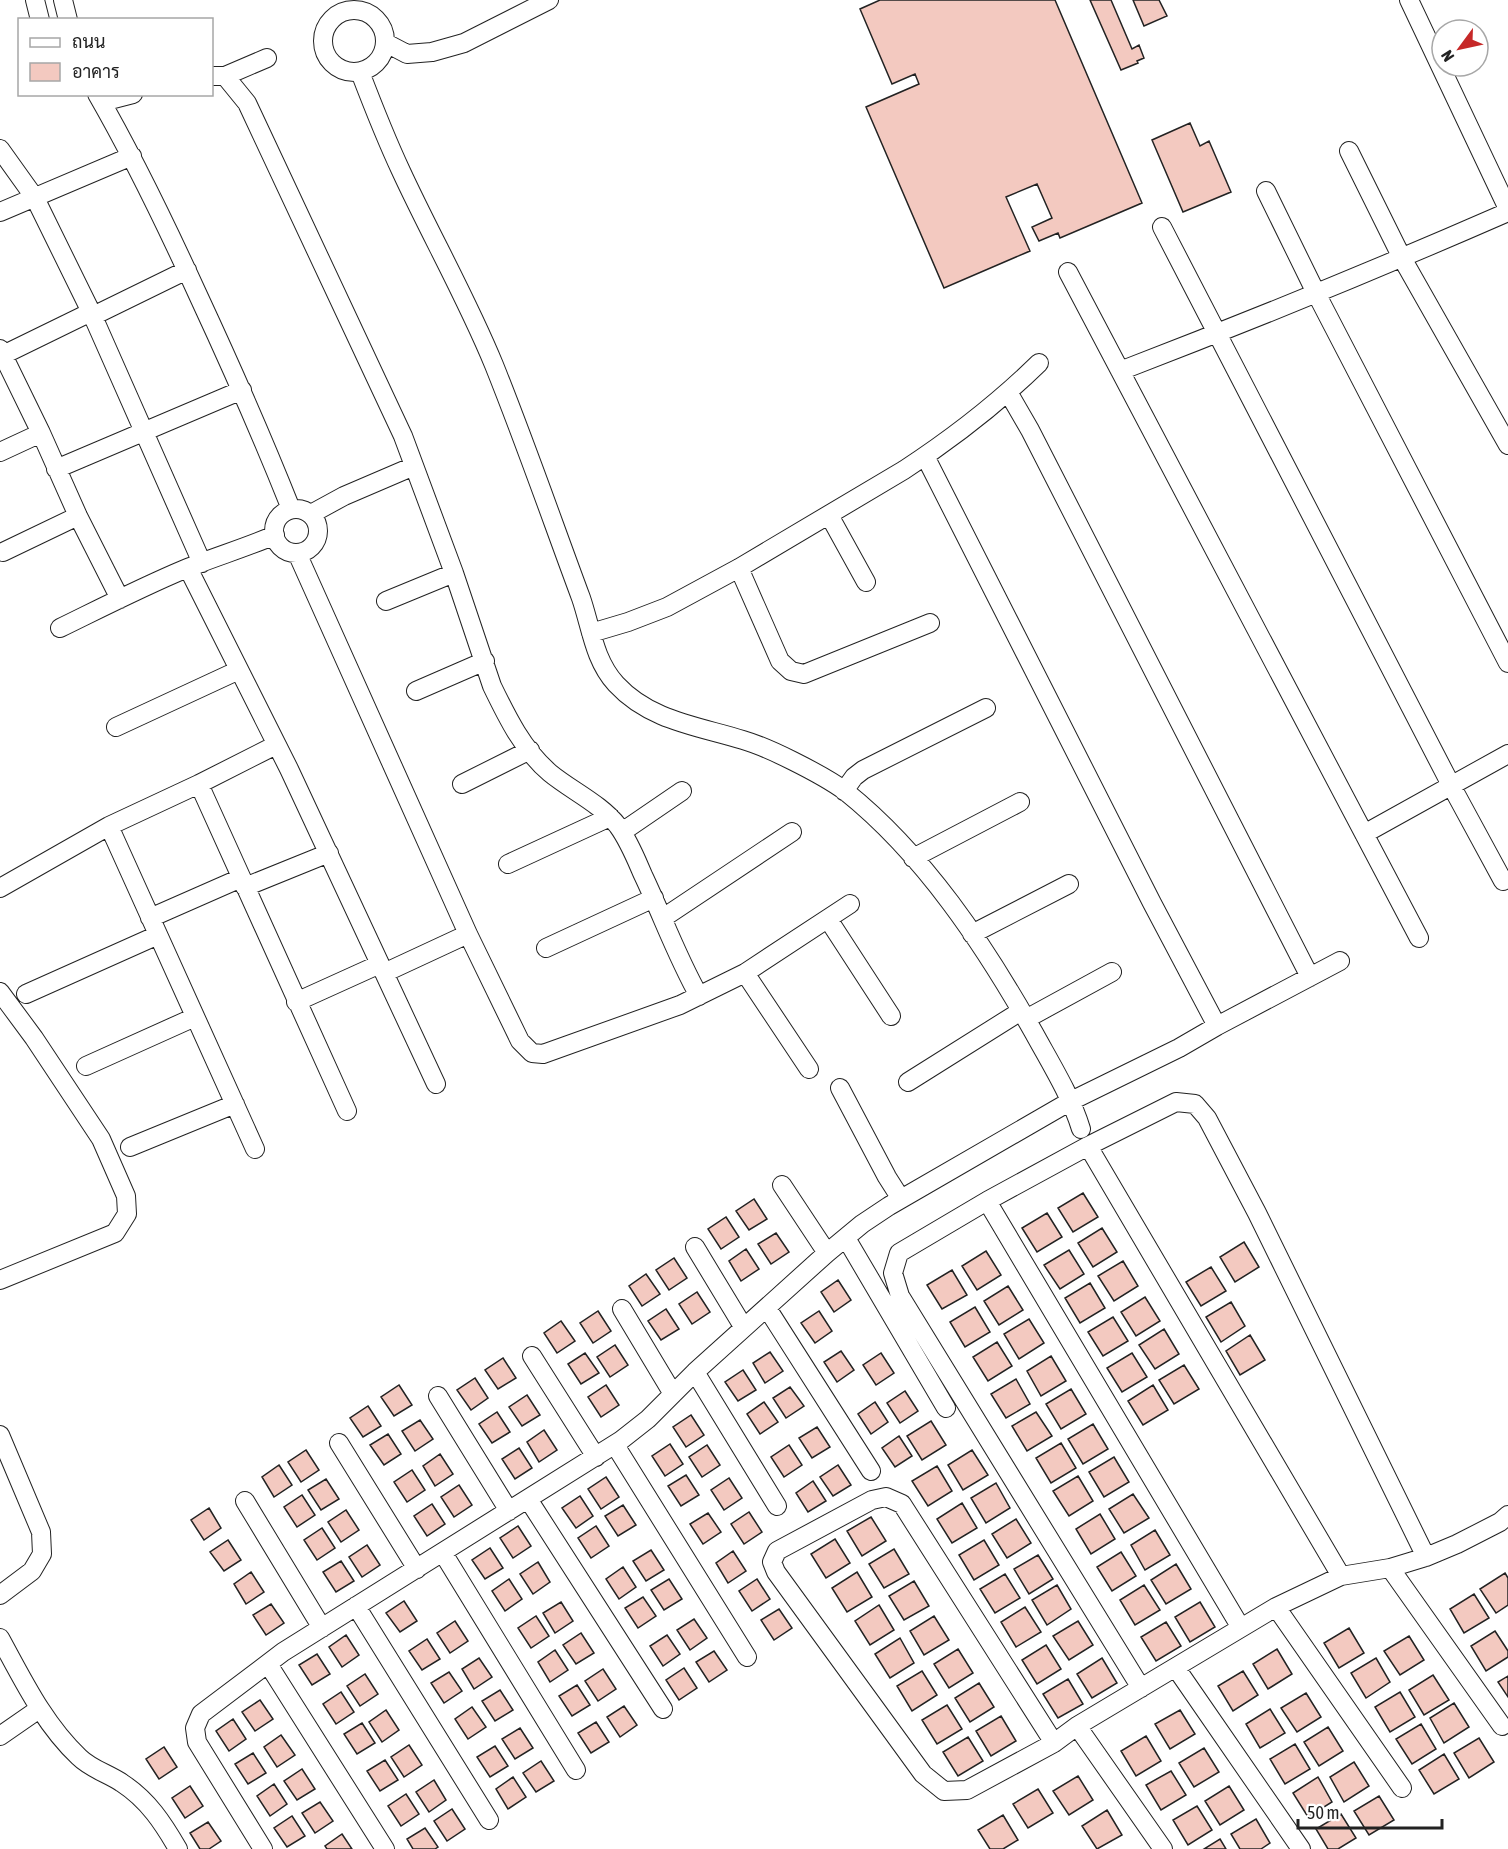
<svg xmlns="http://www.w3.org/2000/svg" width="1508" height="1849" viewBox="0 0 1508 1849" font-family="'Asap Condensed',Sarabun,sans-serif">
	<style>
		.building { fill: #f3c9c0; stroke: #222; stroke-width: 1.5 }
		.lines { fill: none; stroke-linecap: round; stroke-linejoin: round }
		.street-casing { stroke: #222; stroke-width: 20 }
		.street { stroke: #fff; stroke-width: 18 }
	</style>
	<rect width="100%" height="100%" fill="#fff"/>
	<path class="building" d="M880 0H1055L1142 203 1060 238 1058 233 1039 241 1032 227 1052 218 1037 184 1006 197 1030 251 944 288 866 107 919 84 915 74 892 84 860 9Z
		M1090 0H1111L1132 49 1139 45 1144 58 1137 61 1138 63 1121 70Z
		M1133 0H1159L1167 16 1144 26Z
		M1190 123 1200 146 1209 141 1231 192 1183 212 1152 140Z
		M1083 1193 1098 1217 1073 1232 1058 1208Z
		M754 1199 767 1219 749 1230 736 1211Z
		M1047 1213 1062 1237 1037 1252 1022 1228Z
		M726 1217 739 1237 721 1249 708 1229Z
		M1102 1228 1117 1252 1093 1267 1078 1243Z
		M776 1233 789 1252 771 1264 758 1244Z
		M1244 1242 1259 1267 1235 1282 1220 1257Z
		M746 1249 759 1269 741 1281 729 1261Z
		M1069 1250 1084 1274 1060 1289 1044 1265Z
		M986 1251 1001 1275 977 1290 962 1266Z
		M674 1258 687 1278 669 1290 656 1270Z
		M1123 1261 1138 1286 1114 1301 1098 1276Z
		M1211 1267 1226 1291 1201 1306 1186 1282Z
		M952 1270 967 1295 942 1309 927 1285Z
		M646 1274 660 1294 642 1306 629 1286Z
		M838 1280 851 1300 834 1312 821 1292Z
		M1090 1283 1105 1308 1080 1323 1065 1298Z
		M1008 1286 1023 1310 999 1325 984 1301Z
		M697 1292 710 1312 692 1324 679 1304Z
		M1145 1297 1160 1321 1136 1336 1121 1312Z
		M1231 1302 1245 1326 1221 1342 1206 1317Z
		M975 1307 990 1332 965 1347 950 1322Z
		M666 1309 679 1329 661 1340 648 1321Z
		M598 1311 611 1331 593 1343 580 1323Z
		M819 1311 832 1331 815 1343 801 1323Z
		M1113 1317 1128 1341 1103 1356 1088 1332Z
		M1029 1319 1044 1343 1019 1359 1004 1334Z
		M561 1321 575 1341 557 1353 544 1333Z
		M1164 1329 1179 1354 1155 1369 1139 1345Z
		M1250 1335 1265 1360 1240 1375 1226 1351Z
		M997 1342 1012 1366 988 1381 973 1357Z
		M615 1345 628 1365 610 1377 597 1357Z
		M841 1351 854 1370 837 1382 824 1362Z
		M770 1352 783 1371 765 1383 753 1363Z
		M585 1353 599 1373 581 1384 568 1364Z
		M881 1353 894 1373 876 1385 863 1365Z
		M1132 1353 1147 1377 1122 1392 1107 1368Z
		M1051 1356 1066 1381 1041 1396 1027 1371Z
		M503 1358 516 1378 498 1389 485 1370Z
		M1184 1365 1199 1389 1174 1404 1159 1380Z
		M743 1370 756 1390 738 1401 725 1382Z
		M475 1378 488 1398 471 1410 457 1390Z
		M1016 1379 1030 1404 1006 1418 991 1394Z
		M399 1385 412 1405 394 1416 381 1397Z
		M606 1385 619 1405 601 1417 588 1397Z
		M1153 1385 1168 1410 1143 1425 1128 1401Z
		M790 1387 804 1406 786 1418 773 1398Z
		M1071 1389 1086 1414 1061 1429 1046 1404Z
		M905 1391 918 1411 900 1423 887 1403Z
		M527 1395 540 1415 522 1426 509 1407Z
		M764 1402 778 1422 760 1434 747 1414Z
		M875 1402 888 1422 871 1434 858 1414Z
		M368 1406 381 1426 363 1437 350 1418Z
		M497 1412 510 1432 492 1443 479 1424Z
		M1036 1412 1052 1436 1027 1451 1012 1426Z
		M691 1415 704 1435 686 1447 673 1427Z
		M420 1420 433 1439 415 1451 402 1431Z
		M931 1421 946 1445 922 1460 907 1436Z
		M1093 1424 1108 1449 1083 1464 1068 1439Z
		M817 1427 830 1447 812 1458 799 1438Z
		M544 1430 557 1450 539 1462 527 1442Z
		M388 1434 401 1454 384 1465 370 1445Z
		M899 1436 912 1456 895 1467 882 1448Z
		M1061 1443 1076 1468 1051 1483 1036 1458Z
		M670 1444 683 1464 665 1476 652 1456Z
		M707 1445 720 1465 702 1477 689 1457Z
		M789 1445 802 1465 784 1477 771 1457Z
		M519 1448 532 1468 515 1479 502 1459Z
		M306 1450 319 1470 301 1482 288 1462Z
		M972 1450 988 1475 963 1490 948 1465Z
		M440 1454 453 1474 435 1486 423 1466Z
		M1114 1457 1129 1482 1104 1497 1089 1472Z
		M279 1465 292 1485 274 1497 262 1477Z
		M838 1465 851 1485 833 1496 820 1477Z
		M937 1466 952 1491 928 1506 912 1481Z
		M412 1470 425 1490 407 1502 394 1482Z
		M686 1475 699 1495 681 1506 668 1486Z
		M1078 1476 1093 1501 1069 1516 1053 1491Z
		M606 1477 619 1497 601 1509 588 1489Z
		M729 1478 742 1498 724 1510 711 1490Z
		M326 1479 339 1499 321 1510 308 1490Z
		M813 1481 826 1501 808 1512 796 1493Z
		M996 1483 1010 1508 986 1523 971 1498Z
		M459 1485 472 1505 454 1517 441 1497Z
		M1133 1494 1149 1518 1124 1533 1109 1509Z
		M302 1495 315 1515 297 1527 284 1507Z
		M580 1496 593 1516 576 1528 562 1508Z
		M962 1503 977 1528 952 1543 937 1519Z
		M432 1504 445 1524 427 1536 414 1516Z
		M623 1505 636 1525 618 1536 605 1516Z
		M209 1508 221 1528 204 1540 191 1520Z
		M346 1510 359 1530 341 1542 328 1522Z
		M749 1512 762 1532 744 1544 731 1524Z
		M708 1513 721 1532 703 1544 690 1524Z
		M1100 1514 1115 1539 1091 1554 1076 1529Z
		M871 1517 886 1541 862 1556 847 1531Z
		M1016 1519 1031 1543 1007 1558 992 1534Z
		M518 1526 531 1546 513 1558 500 1538Z
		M596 1526 609 1546 591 1558 578 1538Z
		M322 1528 335 1548 317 1560 304 1540Z
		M1155 1530 1170 1555 1145 1570 1131 1545Z
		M835 1539 850 1563 826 1578 811 1554Z
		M228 1540 241 1560 224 1571 210 1552Z
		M984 1540 999 1565 974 1580 959 1555Z
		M367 1545 380 1565 362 1577 349 1557Z
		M490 1548 503 1568 485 1579 472 1560Z
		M894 1549 909 1574 884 1588 869 1564Z
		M651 1550 664 1570 646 1581 633 1561Z
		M733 1551 746 1571 728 1583 716 1563Z
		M1121 1552 1136 1576 1112 1591 1097 1567Z
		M1038 1555 1053 1579 1029 1594 1014 1569Z
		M341 1561 354 1581 336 1592 323 1572Z
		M538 1562 550 1582 533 1594 520 1574Z
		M1176 1564 1191 1589 1166 1604 1151 1580Z
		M623 1567 636 1587 619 1599 606 1579Z
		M251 1572 264 1592 246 1604 234 1584Z
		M857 1572 872 1597 847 1612 832 1588Z
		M1505 1573 1508 1578V1605L1496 1613 1480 1589Z
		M1005 1574 1020 1598 995 1613 980 1589Z
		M509 1579 522 1599 505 1611 492 1591Z
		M669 1579 682 1599 664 1610 651 1590Z
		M757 1579 770 1599 752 1611 739 1591Z
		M914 1581 929 1606 904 1620 889 1596Z
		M1057 1585 1071 1609 1047 1625 1032 1600Z
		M1144 1585 1160 1610 1135 1625 1120 1600Z
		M1474 1594 1489 1618 1464 1633 1450 1609Z
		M643 1597 656 1616 638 1628 625 1608Z
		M404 1601 417 1621 400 1632 386 1613Z
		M561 1602 573 1621 555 1633 543 1613Z
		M1200 1602 1215 1627 1190 1642 1175 1617Z
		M271 1604 284 1623 266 1635 253 1615Z
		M879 1605 894 1630 870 1645 855 1621Z
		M1025 1607 1041 1632 1016 1647 1001 1622Z
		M779 1609 792 1628 774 1640 761 1620Z
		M536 1616 549 1636 531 1648 518 1628Z
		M934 1616 949 1640 924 1655 910 1631Z
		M694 1619 707 1638 690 1650 677 1630Z
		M455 1621 468 1641 450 1653 437 1633Z
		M1078 1621 1093 1645 1069 1660 1053 1636Z
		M1166 1622 1181 1646 1156 1661 1141 1637Z
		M1349 1628 1364 1653 1339 1668 1324 1643Z
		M1495 1631 1508 1651V1657L1486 1671 1471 1646Z
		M581 1633 594 1653 576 1664 563 1645Z
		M346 1635 359 1655 342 1667 329 1647Z
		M667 1635 680 1654 663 1666 650 1646Z
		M1409 1636 1424 1660 1400 1675 1384 1651Z
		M900 1638 914 1663 890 1678 875 1654Z
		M427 1639 440 1659 422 1670 409 1651Z
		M1046 1645 1061 1669 1037 1684 1022 1660Z
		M958 1649 973 1673 949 1688 934 1664Z
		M1277 1649 1292 1674 1268 1689 1253 1664Z
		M555 1650 568 1670 550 1682 538 1662Z
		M714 1651 727 1670 709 1682 696 1662Z
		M317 1654 330 1674 312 1685 299 1665Z
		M479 1658 492 1677 474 1689 462 1669Z
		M1102 1658 1117 1683 1092 1698 1077 1674Z
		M1376 1658 1390 1682 1366 1698 1351 1673Z
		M684 1668 697 1688 679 1700 666 1680Z
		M603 1669 616 1689 598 1701 585 1681Z
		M922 1671 937 1695 912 1711 897 1686Z
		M1243 1671 1258 1695 1233 1711 1218 1686Z
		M449 1672 462 1691 444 1703 431 1683Z
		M365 1674 378 1694 360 1706 347 1686Z
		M1433 1675 1449 1700 1424 1715 1409 1690Z
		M1508 1676V1697L1498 1682Z
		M1068 1679 1083 1704 1058 1718 1043 1694Z
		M979 1683 994 1707 970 1722 955 1698Z
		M577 1685 590 1705 572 1716 559 1696Z
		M500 1690 513 1710 495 1721 482 1701Z
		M341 1692 354 1712 336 1724 323 1704Z
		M1400 1692 1415 1717 1390 1732 1375 1707Z
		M1306 1693 1321 1717 1297 1732 1281 1708Z
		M260 1700 273 1719 255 1731 242 1712Z
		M1454 1703 1469 1727 1444 1743 1430 1718Z
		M947 1705 962 1729 937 1744 922 1720Z
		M624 1706 637 1725 620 1737 607 1717Z
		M472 1707 486 1727 468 1739 455 1719Z
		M1270 1709 1285 1733 1260 1748 1246 1724Z
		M386 1710 399 1730 382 1742 369 1722Z
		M1180 1710 1195 1734 1170 1749 1155 1724Z
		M1001 1716 1016 1741 991 1756 976 1731Z
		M233 1719 246 1739 229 1751 216 1731Z
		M596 1722 609 1742 591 1753 578 1733Z
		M362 1723 375 1743 357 1754 344 1734Z
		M1421 1724 1436 1749 1412 1764 1396 1739Z
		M1328 1727 1343 1751 1319 1766 1304 1742Z
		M520 1728 533 1748 515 1759 502 1739Z
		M281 1735 295 1755 277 1767 264 1747Z
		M1146 1736 1161 1761 1136 1776 1121 1751Z
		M968 1737 983 1761 958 1776 943 1752Z
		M1479 1738 1494 1762 1469 1778 1454 1753Z
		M1295 1744 1310 1769 1285 1784 1270 1759Z
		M409 1745 422 1765 404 1777 391 1757Z
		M495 1746 508 1766 490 1777 477 1757Z
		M164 1747 177 1767 159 1779 146 1759Z
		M1204 1748 1219 1772 1194 1787 1179 1763Z
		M253 1753 266 1773 248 1784 235 1764Z
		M1444 1754 1459 1779 1434 1794 1419 1770Z
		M385 1760 398 1780 380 1791 367 1771Z
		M541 1761 554 1781 536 1792 523 1773Z
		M1354 1762 1369 1786 1344 1802 1330 1777Z
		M302 1769 315 1789 297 1800 284 1781Z
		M1171 1771 1186 1795 1161 1810 1146 1785Z
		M1078 1776 1093 1800 1069 1815 1053 1791Z
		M513 1777 526 1797 508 1809 496 1789Z
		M1318 1777 1332 1802 1308 1817 1293 1793Z
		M434 1780 446 1800 429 1812 416 1792Z
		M274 1784 287 1804 270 1816 257 1796Z
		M190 1786 203 1806 185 1818 172 1798Z
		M1229 1786 1244 1810 1220 1825 1205 1801Z
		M1038 1789 1053 1813 1028 1828 1013 1804Z
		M406 1794 419 1814 401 1826 388 1806Z
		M1379 1796 1394 1820 1369 1835 1354 1811Z
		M320 1802 333 1821 315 1833 302 1813Z
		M1197 1806 1212 1830 1188 1845 1173 1820Z
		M452 1809 465 1829 447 1841 434 1821Z
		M1107 1810 1122 1835 1097 1849 1082 1826Z
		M1341 1814 1356 1838 1338 1849H1328L1316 1829Z
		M1003 1815 1018 1840 1003 1849H990L978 1830Z
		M292 1816 305 1836 287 1847 274 1828Z
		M1256 1819 1270 1843 1261 1849H1240L1231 1834Z
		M208 1822 221 1841 209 1849H200L190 1833Z
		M425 1828 438 1847 435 1849H413L407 1839Z
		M342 1834 352 1849H327L325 1846Z
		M1220 1839 1226 1849H1204Z"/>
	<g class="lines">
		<defs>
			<path id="street" d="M35 0 40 20
				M63 0 68 20
				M1409 0 1508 209
				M323 41a31 31 0 1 1 62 0a31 31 0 1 1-62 0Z
				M386 43 407 54 432 52 464 43 549 0
				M360 72C373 106 386 139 401 171 431 236 467 299 494 365 525 442 552 520 581 598 591 627 594 660 616 684 650 721 698 726 743 740 760 745 777 753 793 761 809 769 830 780 845 791 924 854 985 946 1034 1033 1051 1064 1071 1096 1081 1129
				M212 76H225L247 103 403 436 454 573 492 686C507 717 523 750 550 773 572 791 601 804 618 826 629 841 636 859 643 875 662 915 677 957 699 996
				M225 76 267 58
				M97 94C135 160 167 227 198 295 231 366 262 436 291 509
				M102 102 133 94
				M0 149 35 198 91 312 202 563
				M1349 151 1402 258 1508 445
				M1266 191 1316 293 1508 663
				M0 212 132 156
				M1162 227 1452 787 1503 881
				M1068 272 1419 938
				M93 316 187 270
				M0 349 41 433 78 516 120 599
				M3 355 91 312
				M1120 371C1250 321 1380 268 1508 212
				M1008 392 1030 430 1310 977
				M0 452 41 433
				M925 456 1152 903 1217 1026
				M56 469 242 390
				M274 531a22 22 0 1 1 44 0a22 22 0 1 1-44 0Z
				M311 514 344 496 414 466
				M829 515 866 582
				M3 552 78 516
				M297 553 468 934 520 1041 532 1053 543 1054 680 1005 745 973 850 904
				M188 568 289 769 436 1084
				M739 568 780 661 791 671 804 674 930 623
				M386 601 454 573
				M60 628C101 608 142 587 185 569 214 557 245 548 275 535
				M591 633 628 622 667 607 739 568 904 470C953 438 998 403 1039 363
				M416 691 485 661
				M116 727 239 670
				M199 784 347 1111
				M462 784 530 750
				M844 791 854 777 863 770 986 708
				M109 826 255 1149
				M622 832 682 791
				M1364 834 1508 754
				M913 858 1020 802
				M508 864 610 817
				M245 887 329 853
				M0 888 109 826 199 784 276 745
				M150 918 241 878
				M663 918 792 832
				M828 919 891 1016
				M972 934 1069 884
				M546 948 654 898
				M384 973 468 934
				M745 973 809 1069
				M0 992 34 1038 101 1139 126 1196 127 1214 115 1233 0 1280
				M26 994 158 935
				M296 1002 380 964
				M1026 1019 1112 972
				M86 1066 195 1017
				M908 1082 1021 1011
				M840 1088 887 1177 901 1199
				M1088 1146 1341 1576
				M130 1147 235 1104
				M782 1185 827 1253
				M987 1201 1241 1628
				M846 1238 946 1408
				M695 1247 744 1328
				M767 1308 871 1471
				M622 1309 673 1394
				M532 1356 596 1457
				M695 1372 777 1506
				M438 1396 509 1511
				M0 1435 41 1532 42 1554 32 1571 0 1595
				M339 1443 417 1569
				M615 1445 747 1657
				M528 1499 663 1709
				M245 1501 322 1628
				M443 1553 576 1770
				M1390 1568 1502 1726
				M356 1606 489 1820
				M1276 1607 1402 1788
				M0 1638C23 1680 44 1724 79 1757 91 1769 109 1774 122 1783 148 1800 163 1823 178 1849
				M268 1664 385 1849
				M1176 1668 1301 1849
				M1141 1688 900 1296 893 1273 899 1253 987 1201 1088 1146 1176 1102 1195 1104 1207 1118 1257 1213 1426 1557
				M1077 1726 1163 1849
				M0 1736 39 1709
				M1054 1743 902 1504 886 1497 872 1500 777 1551 772 1562 776 1572 923 1774 944 1791 967 1790 1054 1743 1077 1726 1276 1607 1341 1576 1390 1568 1426 1557 1457 1544 1500 1522 1508 1515
				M263 1849 197 1742 195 1728 201 1714 283 1652 620 1441 648 1419 695 1372 827 1253 862 1224 889 1206 1069 1102 1179 1048 1217 1026 1340 961"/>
		</defs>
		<use href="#street" class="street-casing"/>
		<use href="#street" class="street"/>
	</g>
	<rect x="18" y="18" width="195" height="78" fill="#ffffff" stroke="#a7a7a7" stroke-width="1.5"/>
	<rect x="30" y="38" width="30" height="9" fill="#ffffff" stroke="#a7a7a7" stroke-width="1.5"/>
	<text x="72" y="48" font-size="18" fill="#222222">ถนน</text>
	<rect x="30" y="63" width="30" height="18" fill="#f3c9c0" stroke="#a7a7a7" stroke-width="1.5"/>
	<text x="72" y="78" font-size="18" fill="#222222">อาคาร</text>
	<g transform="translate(1460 48) rotate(237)"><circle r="28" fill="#ffffff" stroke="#a7a7a7" stroke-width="1.5"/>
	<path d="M0-4.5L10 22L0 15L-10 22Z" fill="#c62828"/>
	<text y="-9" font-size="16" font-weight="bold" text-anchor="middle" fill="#222222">N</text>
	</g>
	<path d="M1298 1819v9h144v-9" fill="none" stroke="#222222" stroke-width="3"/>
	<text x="1307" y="1819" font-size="18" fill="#222222" stroke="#ffffff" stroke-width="4.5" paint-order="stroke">50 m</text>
</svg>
